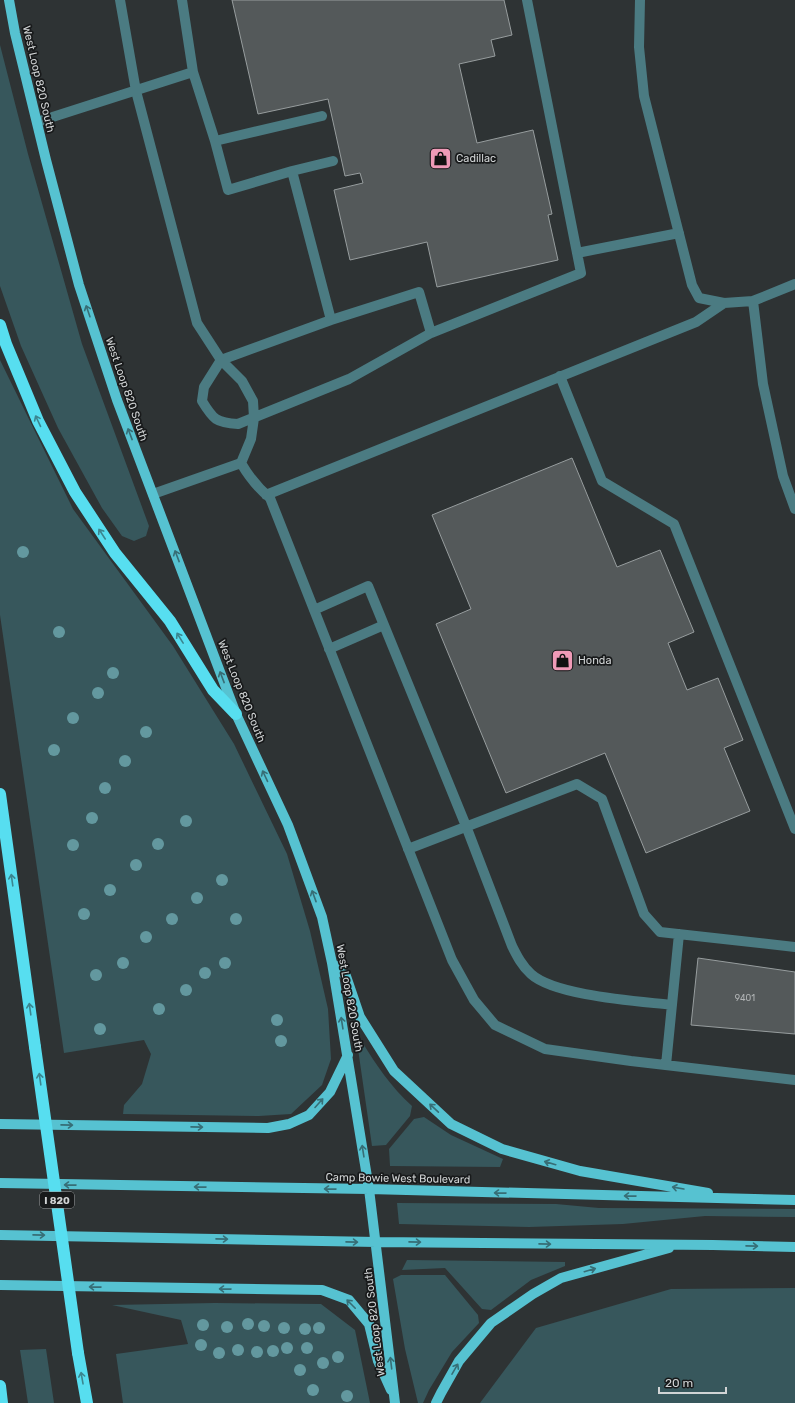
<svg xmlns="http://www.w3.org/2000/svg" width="795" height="1403" viewBox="0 0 795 1403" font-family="Rubik,sans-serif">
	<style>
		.green { fill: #37575c }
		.building { fill: #54595a; stroke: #979d9e }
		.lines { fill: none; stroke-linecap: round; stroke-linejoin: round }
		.minor { stroke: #4b7b82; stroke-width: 10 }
		.major { stroke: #56c2d1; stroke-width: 10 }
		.highway { stroke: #57def0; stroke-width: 12 }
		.highway-bridge { stroke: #57def0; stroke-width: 12 }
		.tree { fill: #63989f }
		.oneway { stroke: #376e76 }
		.oneway2 { stroke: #3b8690 }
		.labels { text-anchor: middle; stroke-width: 3.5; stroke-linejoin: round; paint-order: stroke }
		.number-label { font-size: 9px; fill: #b2b5b6 }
		.shield { fill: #181a1b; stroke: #9a9c9d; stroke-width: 1 }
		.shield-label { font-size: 10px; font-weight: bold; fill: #d1d4d5 }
		.street-label { font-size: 11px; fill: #d1d4d5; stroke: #181a1b }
		.poi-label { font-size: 11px; fill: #d1d4d5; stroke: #181a1b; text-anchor: start }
	</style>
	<rect width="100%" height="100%" fill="#2e3334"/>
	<path class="green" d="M0 45 28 154 82 344 149 526 146 536 134 541 122 536 102 508 58 428 21 346 0 286Z
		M0 360 73 509 173 646 234 744 287 854 310 931 328 1009 331 1059 322 1085 291 1114 259 1116 123 1114 124 1105 142 1084 151 1054 144 1040 64 1053 0 615Z
		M361 1040C376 1065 391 1087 412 1106L410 1116 386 1145 372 1146 357 1042Z
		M424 1117 451 1135 503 1159 500 1167 390 1166 389 1149 414 1119Z
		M397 1203 556 1204 599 1208 795 1209V1217L705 1216 623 1224 529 1227 399 1224Z
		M407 1260 565 1262V1266L531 1280 491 1310 482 1309 445 1268 402 1270Z
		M401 1275H445L478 1315 479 1323 452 1352 429 1390 423 1403H418L405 1349 393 1279Z
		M795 1288V1403H480L536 1328 671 1289Z
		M215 1303 321 1304 355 1330 370 1403H123L116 1354 188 1344 181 1320 112 1305Z
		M46 1349 54 1403H28L20 1350Z"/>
	<path class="building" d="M232 0H504L512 35 491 40 495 56 459 64 477 143 533 130 552 214 548 215 558 260 437 287 427 242 350 260 334 190 363 183 360 173 345 176 328 99 258 114Z
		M572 458 617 567 660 550 694 632 668 643 687 690 718 678 743 740 724 748 750 811 646 853 605 753 506 793 436 624 471 609 432 515Z
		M698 958 795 972V1034L691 1025Z"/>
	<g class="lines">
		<path class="minor" d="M120 0 136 91 197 323 221 360 242 381 253 401 254 418 251 439 241 463C249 477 258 488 270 498L452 960 474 1000 495 1025 545 1049 631 1061 795 1080
			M640 0 639 47 644 96 692 285 699 298 724 303 753 301
			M193 72 215 141 228 190 292 171 331 320
			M37 122 193 72 182 0
			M215 141 322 116
			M292 171 333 161
			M577 253 679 233
			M795 284 753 301 763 384 783 476 795 509
			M431 333 349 379 238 424C216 423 213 419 202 401L204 387 221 360 331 320 419 292 431 333 581 273 527 0
			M560 376 602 481 674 524 795 829
			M153 494 241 463
			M266 495 696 322 724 303
			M314 610 368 586 466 826 512 946C517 956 522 966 531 974 555 996 638 1001 672 1005
			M329 649 384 625
			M408 849 577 784 602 799 644 914 660 932 795 947
			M666 1065 679 934"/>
		<path class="major" d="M9 0 15 33 46 160 79 285 117 400 236 714 288 825 322 917 332 963 369 1189 395 1403
			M332 963 346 976 360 1017 394 1071 451 1124 502 1149 580 1171 708 1193
			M0 1124 268 1128 289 1124 309 1115 330 1092 348 1055
			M0 1183 369 1189 795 1200
			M0 1235 376 1242 713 1245 795 1247
			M0 1285 322 1290 349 1300 369 1324 378 1361 391 1390
			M436 1403 441 1393 459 1361 491 1323 533 1294 561 1278 669 1248"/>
		<path class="highway" d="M0 325 6 344 38 421 75 492 115 553 170 621 213 690 236 714
			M0 794 35 1047
			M78 1353 87 1403
			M0 1386 2 1403"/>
		<path class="highway-bridge" d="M35 1047 78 1353"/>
	</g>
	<g class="tree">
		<circle cx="23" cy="552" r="6"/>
		<circle cx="59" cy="632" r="6"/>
		<circle cx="113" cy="673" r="6"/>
		<circle cx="98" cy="693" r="6"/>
		<circle cx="73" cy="718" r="6"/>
		<circle cx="146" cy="732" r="6"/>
		<circle cx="54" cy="750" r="6"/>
		<circle cx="125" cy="761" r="6"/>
		<circle cx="105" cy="788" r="6"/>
		<circle cx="92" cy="818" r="6"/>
		<circle cx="186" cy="821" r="6"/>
		<circle cx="158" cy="844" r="6"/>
		<circle cx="73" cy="845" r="6"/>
		<circle cx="136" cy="865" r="6"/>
		<circle cx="222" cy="880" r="6"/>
		<circle cx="110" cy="890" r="6"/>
		<circle cx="197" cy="898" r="6"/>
		<circle cx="84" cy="914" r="6"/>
		<circle cx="172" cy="919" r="6"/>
		<circle cx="236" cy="919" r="6"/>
		<circle cx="146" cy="937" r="6"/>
		<circle cx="123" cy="963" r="6"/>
		<circle cx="225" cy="963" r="6"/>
		<circle cx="205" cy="973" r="6"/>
		<circle cx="96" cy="975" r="6"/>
		<circle cx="186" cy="990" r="6"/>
		<circle cx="159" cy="1009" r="6"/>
		<circle cx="277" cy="1020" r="6"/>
		<circle cx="100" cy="1029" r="6"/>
		<circle cx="281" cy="1041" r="6"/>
		<circle cx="248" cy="1324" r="6"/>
		<circle cx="203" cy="1325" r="6"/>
		<circle cx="264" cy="1326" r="6"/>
		<circle cx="227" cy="1327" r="6"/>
		<circle cx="284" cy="1328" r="6"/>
		<circle cx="319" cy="1328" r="6"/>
		<circle cx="305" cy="1329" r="6"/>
		<circle cx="201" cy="1345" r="6"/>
		<circle cx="287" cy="1348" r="6"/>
		<circle cx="307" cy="1348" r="6"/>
		<circle cx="238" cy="1350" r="6"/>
		<circle cx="273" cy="1351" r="6"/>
		<circle cx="257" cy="1352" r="6"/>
		<circle cx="219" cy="1353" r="6"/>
		<circle cx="338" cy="1357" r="6"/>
		<circle cx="323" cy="1363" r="6"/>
		<circle cx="300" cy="1370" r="6"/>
		<circle cx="313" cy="1390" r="6"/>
		<circle cx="347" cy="1396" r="6"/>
	</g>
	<defs><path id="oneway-shaft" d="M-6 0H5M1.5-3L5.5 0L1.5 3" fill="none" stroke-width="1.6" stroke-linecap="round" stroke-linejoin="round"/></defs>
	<g class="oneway">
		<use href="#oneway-shaft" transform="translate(88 311) rotate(-109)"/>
		<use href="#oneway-shaft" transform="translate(130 434) rotate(-111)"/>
		<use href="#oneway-shaft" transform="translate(177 556) rotate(-111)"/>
		<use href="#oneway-shaft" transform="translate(222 677) rotate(-111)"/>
		<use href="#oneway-shaft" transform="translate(265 776) rotate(-115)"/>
		<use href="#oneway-shaft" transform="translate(314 896) rotate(-110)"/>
		<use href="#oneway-shaft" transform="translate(342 1023) rotate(-99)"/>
		<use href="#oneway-shaft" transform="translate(319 1103) rotate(-48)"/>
		<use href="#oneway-shaft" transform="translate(434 1108) rotate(-137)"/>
		<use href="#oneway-shaft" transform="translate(67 1125) rotate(1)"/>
		<use href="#oneway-shaft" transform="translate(197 1127) rotate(1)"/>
		<use href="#oneway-shaft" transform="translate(363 1151) rotate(-99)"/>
		<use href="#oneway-shaft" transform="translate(550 1163) rotate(-164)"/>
		<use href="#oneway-shaft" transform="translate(70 1185) rotate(-179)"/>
		<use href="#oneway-shaft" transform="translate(200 1187) rotate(-179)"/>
		<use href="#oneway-shaft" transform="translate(678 1188) rotate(-170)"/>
		<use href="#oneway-shaft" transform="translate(330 1189) rotate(-179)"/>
		<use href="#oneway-shaft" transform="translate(500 1193) rotate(-179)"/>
		<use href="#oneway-shaft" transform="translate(630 1196) rotate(-179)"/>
		<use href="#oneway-shaft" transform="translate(39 1235) rotate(1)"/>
		<use href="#oneway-shaft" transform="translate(222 1239) rotate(1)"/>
		<use href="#oneway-shaft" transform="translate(352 1242) rotate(1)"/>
		<use href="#oneway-shaft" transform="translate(415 1242) rotate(1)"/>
		<use href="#oneway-shaft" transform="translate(545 1244) rotate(1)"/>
		<use href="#oneway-shaft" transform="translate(752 1246) rotate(1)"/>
		<use href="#oneway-shaft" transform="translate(590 1270) rotate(-16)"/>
		<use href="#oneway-shaft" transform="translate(95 1287) rotate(-179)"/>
		<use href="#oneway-shaft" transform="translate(225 1289) rotate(-179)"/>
		<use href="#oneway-shaft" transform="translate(351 1304) rotate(-135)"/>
		<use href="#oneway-shaft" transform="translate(391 1363) rotate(-97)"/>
		<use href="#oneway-shaft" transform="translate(455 1369) rotate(-60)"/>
	</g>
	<g class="oneway2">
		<use href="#oneway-shaft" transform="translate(38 421) rotate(-115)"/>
		<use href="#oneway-shaft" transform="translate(102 534) rotate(-123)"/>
		<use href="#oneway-shaft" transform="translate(180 638) rotate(-122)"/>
		<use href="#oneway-shaft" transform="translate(12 880) rotate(-98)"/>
		<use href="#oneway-shaft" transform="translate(30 1009) rotate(-98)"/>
		<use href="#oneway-shaft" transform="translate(40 1079) rotate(-98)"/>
		<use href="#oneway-shaft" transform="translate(82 1378) rotate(-100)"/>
	</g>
	<defs>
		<symbol id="shop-square" viewBox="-11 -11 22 22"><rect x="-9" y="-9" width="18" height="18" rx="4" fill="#ef9ab7" stroke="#181a1b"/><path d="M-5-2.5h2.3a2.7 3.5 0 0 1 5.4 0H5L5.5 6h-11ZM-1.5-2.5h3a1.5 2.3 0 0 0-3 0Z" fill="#111"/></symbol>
	</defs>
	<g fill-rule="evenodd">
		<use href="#shop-square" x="428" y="146" width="25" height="25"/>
		<use href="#shop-square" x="550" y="648" width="25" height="25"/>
	</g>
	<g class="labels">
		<g class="number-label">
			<text x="745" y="1001">9401</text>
		</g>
		<rect class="shield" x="40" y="1192" width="34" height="16" rx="3"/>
		<g class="shield-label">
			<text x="57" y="1204">I 820</text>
		</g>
		<g class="street-label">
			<text transform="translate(39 79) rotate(77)" y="4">West Loop 820 South</text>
			<text transform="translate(127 389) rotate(71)" y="4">West Loop 820 South</text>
			<text transform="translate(242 691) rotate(68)" y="4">West Loop 820 South</text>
			<text transform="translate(350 998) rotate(80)" y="4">West Loop 820 South</text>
			<text transform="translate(398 1178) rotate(1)" y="4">Camp Bowie West Boulevard</text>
			<text transform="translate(374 1322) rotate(-97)" y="4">West Loop 820 South</text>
		</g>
		<g class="poi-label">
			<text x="456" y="162">Cadillac</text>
			<text x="578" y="664">Honda</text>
		</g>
	</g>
	<path d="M659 1387v6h67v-6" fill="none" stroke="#d1d4d5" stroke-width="2"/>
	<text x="665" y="1387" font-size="12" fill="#d1d4d5" stroke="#181a1b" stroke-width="3" paint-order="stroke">20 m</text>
</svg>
